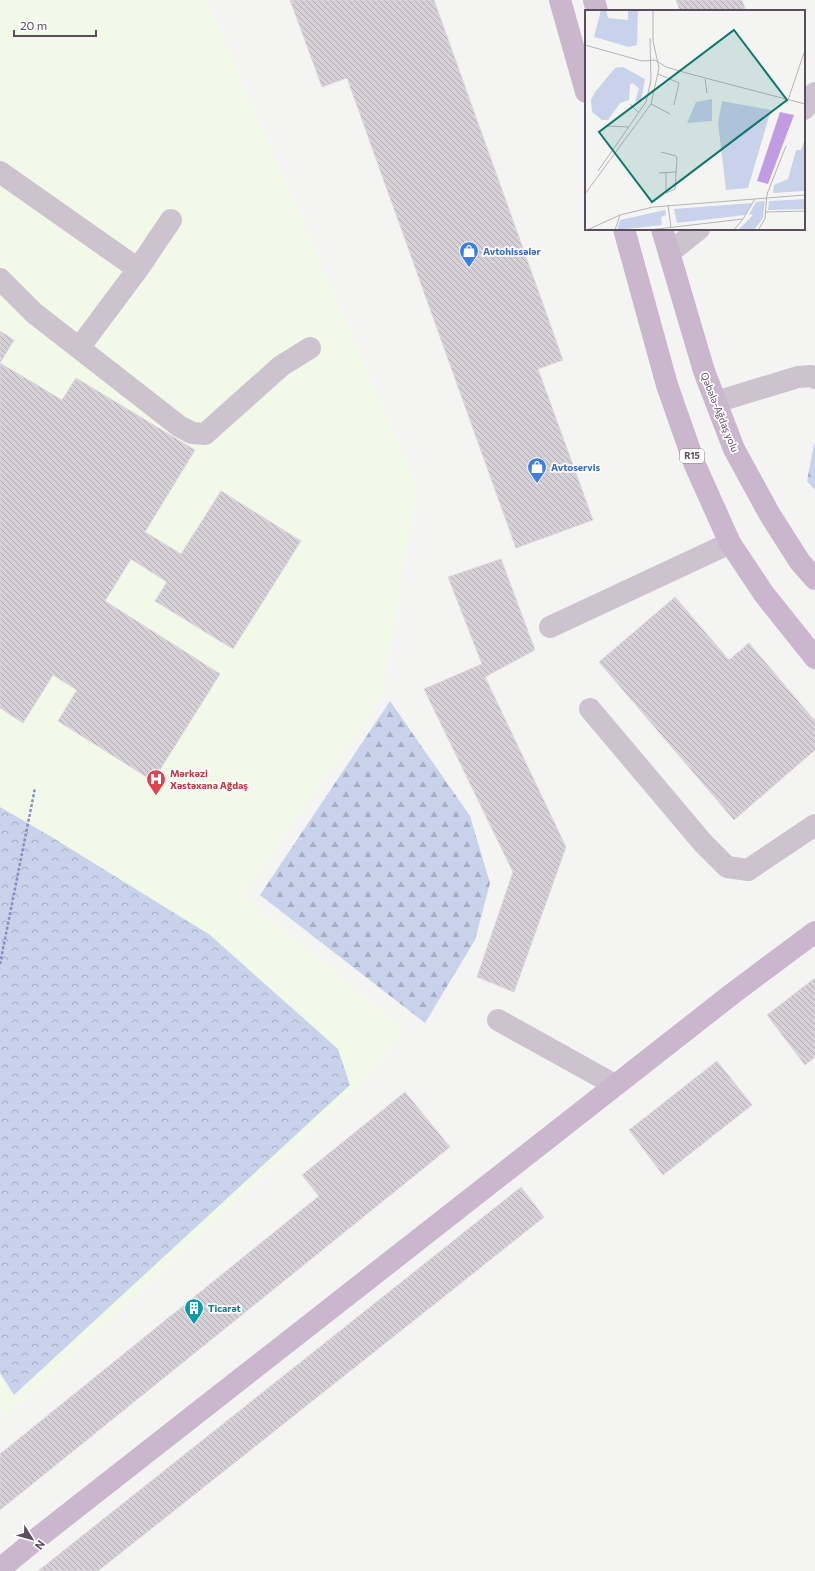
<svg xmlns="http://www.w3.org/2000/svg" width="815" height="1571" viewBox="0 0 815 1571" font-family="Commissioner,sans-serif">
	<style>
		.medical { fill: #f2f9e9 }
		.forest { fill: url(#forest-firs) }
		.park { fill: url(#park-crowns) }
		.building { fill: url(#building-back-hatch); stroke: #ddd8dd }
		.lines { fill: none; stroke-linecap: round; stroke-linejoin: round }
		.path { stroke: #858ec5; stroke-width: 2.5; stroke-dasharray: 3 2; stroke-linecap: butt }
		.minor { stroke: #cdc3cf; stroke-width: 22 }
		.major { stroke: #cab7cd; stroke-width: 22 }
		.labels { text-anchor: middle; stroke-width: 3.5; stroke-linejoin: round; paint-order: stroke }
		.shield { fill: #fff; stroke: #8c828e; stroke-width: 1 }
		.shield-label { font-size: 9px; font-weight: bold; fill: #5b4d5e }
		.shop-label { font-size: 10px; font-weight: bold; fill: #366cbe; stroke: #fff; text-anchor: start }
		.street-label { font-size: 10px; fill: #5b4d5e; stroke: #fff }
		.health-label { font-size: 10px; font-weight: bold; fill: #be3a42; stroke: #fff; text-anchor: start }
		.culture-label { font-size: 10px; font-weight: bold; fill: #0d838f; stroke: #fff; text-anchor: start }
		.inset-road { fill: none; stroke: #b7b2b7; stroke-width: 1 }
		.view { fill: #0f766e; fill-opacity: 0.15; stroke: #0f766e; stroke-width: 2 }
		.inset-edge { fill: none; stroke: #5b4d5e; stroke-width: 2 }
	</style>
	<defs>
		<pattern id="forest-firs" width="22" height="20" patternUnits="userSpaceOnUse"><rect width="22" height="20" fill="#c9d2eb"/><path d="M5 1l3.5 6h-7zM16 11l3.5 6h-7z" fill="#a6adc2"/></pattern>
		<pattern id="park-crowns" width="20" height="18" patternUnits="userSpaceOnUse"><rect width="20" height="18" fill="#c9d2eb"/><path d="M2 6a3 3 0 1 1 6 0M12 15a3 3 0 1 1 6 0" fill="none" stroke="#a6adc2"/></pattern>
		<pattern id="building-back-hatch" width="6" height="6" patternUnits="userSpaceOnUse"><rect width="6" height="6" fill="#d6d1d6"/><path d="M-1 5l2 2M0 0l6 6M5-1l2 2" fill="none" stroke="#b1acb1"/></pattern>
	</defs>
	<rect width="100%" height="100%" fill="#f4f5f3"/>
	<path class="medical" d="M3 0H207L417 486 382 697 242 895 405 1030 355 1090 6 1416 0 1407V6Z"/>
	<path class="forest" d="M814 444H815V490L807 481Z
		M390 701 470 816 490 883 475 940 425 1023 260 895Z"/>
	<path class="park" d="M0 807 50 836 210 935 338 1049 350 1085 14 1395 0 1373Z"/>
	<path class="building" d="M290 0H434L563 360 538 369 593 520 516 548 347 78 322 87Z
		M676 0H742L746 11H680Z
		M0 331 14 340 0 363 62 400 76 378 195 450 145 532 181 554 221 491 301 541 233 649 155 601 167 582 131 559 105 601 220 674 153 781 58 721 77 690 53 675 23 723 0 708Z
		M501 559 535 650 485 677 566 847 514 992 477 977 513 872 424 689 482 664 448 577Z
		M675 597 729 660 749 643 815 721V750L734 820 599 662Z
		M815 978V1057L805 1065 767 1015Z
		M717 1061 752 1105 663 1175 629 1130Z
		M405 1092 450 1147 0 1510V1454L319 1196 302 1175Z
		M521 1187 544 1217 446 1295 98 1571H38Z"/>
	<g class="lines">
		<path class="path" d="M0 964 35 788"/>
		<path class="minor" d="M804 109 815 93
			M0 172 138 269
			M669 253 699 229
			M0 279 34 313 179 426 192 433 205 434 281 366 310 348
			M79 348 138 269 171 220
			M716 402 798 377 811 376 815 378
			M550 627 730 543
			M590 709 703 843 727 867 748 870 815 825
			M498 1020 615 1085"/>
		<path class="major" d="M560 0 586 92
			M594 0 597 11
			M624 229 667 385 695 465 730 543 764 594 815 658
			M662 229 704 371 734 449 770 515 800 562 815 579
			M0 1569 40 1536 732 994 815 932"/>
	</g>
	<defs>
		<symbol id="shop-pin" viewBox="-11 -11 22 30"><path d="M0 17L-7.5 6A9.5 9.5 0 1 1 7.5 6Z" fill="#3f7fe0" stroke="#fff"/><path d="M-5-2.5h2.3a2.7 3.5 0 0 1 5.4 0H5L5.5 6h-11ZM-1.5-2.5h3a1.5 2.3 0 0 0-3 0Z" fill="#fff"/></symbol>
		<symbol id="hospital-pin" viewBox="-11 -11 22 30"><path d="M0 17L-7.5 6A9.5 9.5 0 1 1 7.5 6Z" fill="#e0444e" stroke="#fff"/><path d="M-5-5h3v3.5h4V-5h3V5h-3V1.5h-4V5h-3Z" fill="#fff"/></symbol>
		<symbol id="building-pin" viewBox="-11 -11 22 30"><path d="M0 17L-7.5 6A9.5 9.5 0 1 1 7.5 6Z" fill="#0f9aa8" stroke="#fff"/><path d="M-4-6H4V6H1V3H-1V6H-4ZM-2.5-4.3h1.7v1.8h-1.7ZM.8-4.3h1.7v1.8H.8ZM-2.5-1h1.7V.8h-1.7ZM.8-1h1.7V.8H.8Z" fill="#fff"/></symbol>
	</defs>
	<g fill-rule="evenodd">
		<use href="#shop-pin" x="458" y="240" width="22" height="30"/>
		<use href="#shop-pin" x="526" y="456" width="22" height="30"/>
		<use href="#hospital-pin" x="145" y="768" width="22" height="30"/>
		<use href="#building-pin" x="183" y="1297" width="22" height="30"/>
	</g>
	<g class="labels">
		<rect class="shield" x="680" y="449" width="24" height="14" rx="3"/>
		<g class="shield-label">
			<text x="692" y="459">R15</text>
		</g>
		<g class="shop-label">
			<text x="483" y="255">Avtohissələr</text>
			<text x="551" y="471">Avtoservis</text>
		</g>
		<g class="street-label">
			<text transform="translate(720 412) rotate(68)" y="4">Qəbələ-Ağdaş yolu</text>
		</g>
		<g class="health-label">
			<text x="170" y="777">Mərkəzi<tspan x="170" dy="12">Xəstəxana Ağdaş</tspan></text>
		</g>
		<g class="culture-label">
			<text x="208" y="1312">Ticarət</text>
		</g>
	</g>
	<g transform="translate(585 10)">
		<rect width="220" height="220" fill="#f4f5f3"/>
		<path d="M16 0H21L23 8 43 10V0H53L52 35 44 37 9 27ZM38 57 60 69 56 91 50 92 54 78 47 73 45 75 44 90 35 93 23 110H17L7 102 6 90 10 82 30 58ZM127 89V111L102 113 111 92ZM220 128V181L188 183 189 175 203 169 211 140H216ZM220 189V199L183 200 184 191ZM180 191 178 208 169 220H153L168 205 164 204 171 192ZM167 193 160 205 92 213 89 199ZM80 200 81 205 76 207 77 215 32 220 35 210Z" fill="#c9d2eb"/>
		<path d="M137 91 186 100 163 178 141 180 133 113Z" fill="#c9d2eb"/>
		<path d="M195 102 209 105 183 174 172 171Z" fill="#c29ce2"/>
		<path class="inset-road" d="M0 35 57 51 70 50 81 57 105 64 220 94M73 64 94 73 89 95M120 69 122 83M203 90 219 43M45 94 54 103M66 94 85 104M21 116 44 117M76 142 91 146 92 149 90 179 81 183V162M13 161 61 92 66 70 65 28M74 163 91 162M0 184 66 94 74 58 68 31V0M83 195 86 217M181 202 220 201M2 220 35 205 68 197 220 185M30 220 35 205M64 220 158 209 170 189M149 220 158 209M173 220 180 209 182 184 201 136"/>
		<path class="view" d="M149 20 202 90 67 192 14 122Z"/>
		<rect width="220" height="220" class="inset-edge"/>
	</g>
	<g transform="translate(32 1539) rotate(127)" stroke="#ffffff" stroke-width="3" paint-order="stroke">
	<path d="M0-3L7 15L0 10L-7 15Z" fill="#5b4d5e"/>
	<text y="-6" font-size="11" font-weight="bold" text-anchor="middle" fill="#5b4d5e">N</text>
	</g>
	<path d="M14 30v6h82v-6" fill="none" stroke="#5b4d5e" stroke-width="2"/>
	<text x="20" y="30" font-size="12" fill="#5b4d5e" stroke="#ffffff" stroke-width="3" paint-order="stroke">20 m</text>
</svg>
